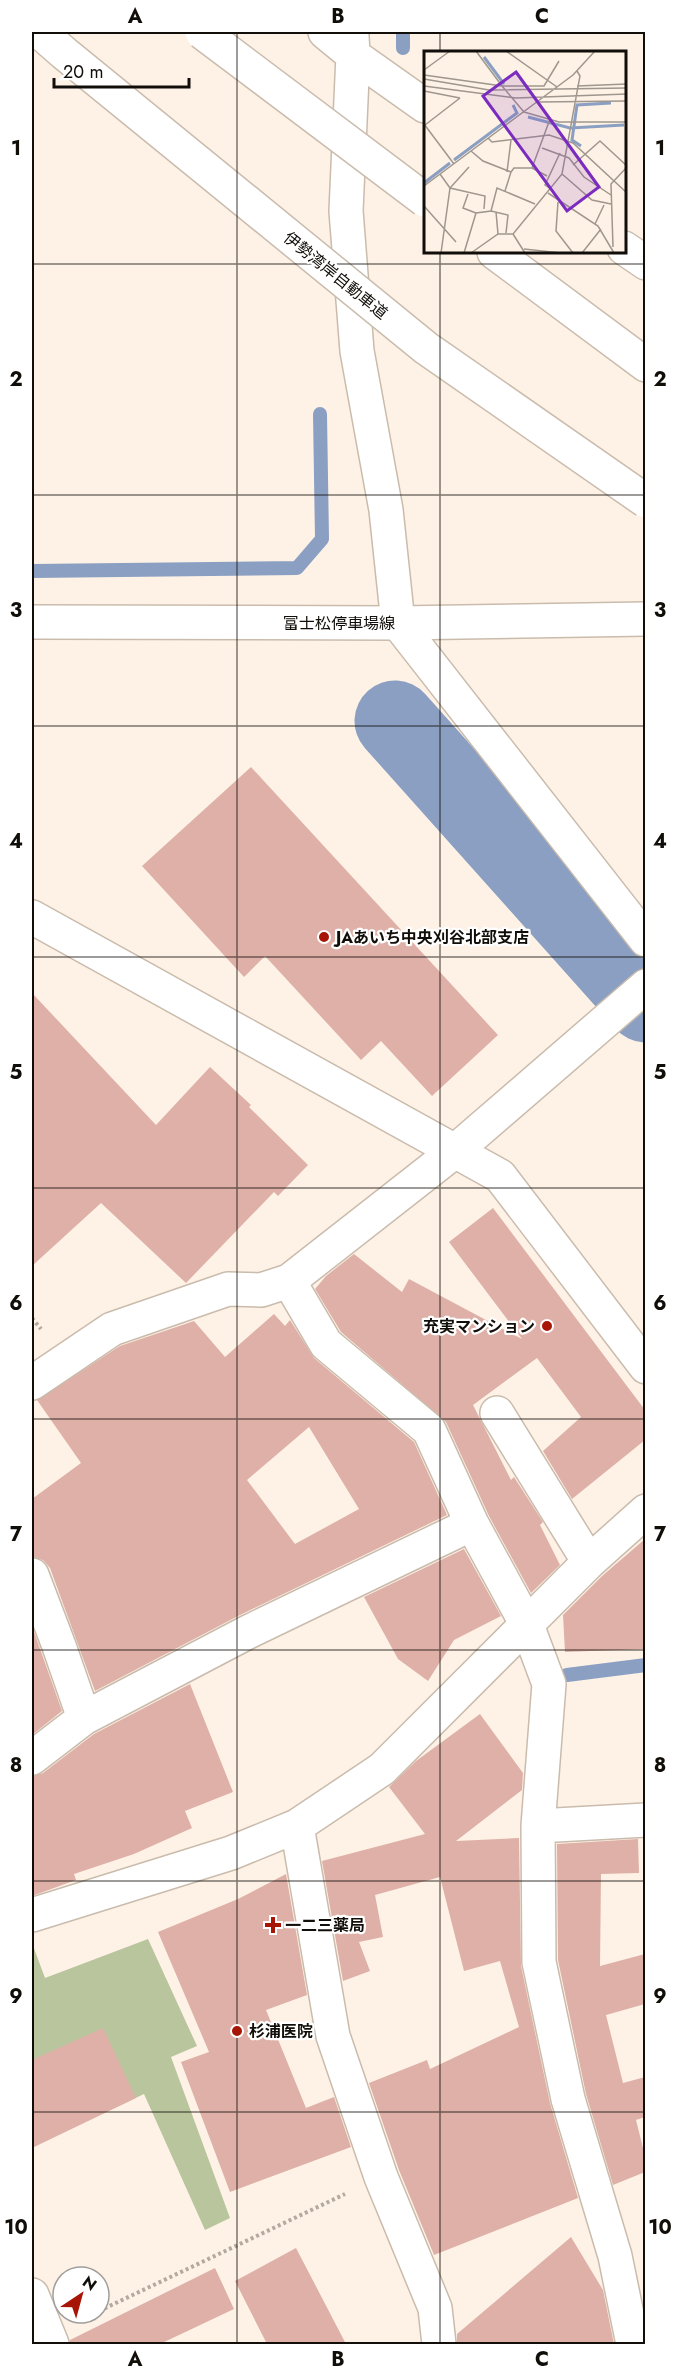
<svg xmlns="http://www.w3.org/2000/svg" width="677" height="2376" viewBox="0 0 677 2376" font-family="Jost,'Noto Sans JP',sans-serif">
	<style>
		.forest { fill: #b8c59d }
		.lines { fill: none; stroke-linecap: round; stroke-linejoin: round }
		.stream { stroke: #8a9fc2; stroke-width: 14 }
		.river { stroke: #8a9fc2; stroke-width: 81 }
		.building { fill: #deb0a7; fill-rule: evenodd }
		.minor-casing { stroke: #cabcad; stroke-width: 36 }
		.major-casing { stroke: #cabcad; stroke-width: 36 }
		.highway-casing { stroke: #cabcad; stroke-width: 36 }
		.path { stroke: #b2a99f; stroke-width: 4; stroke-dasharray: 3 3; stroke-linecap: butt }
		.minor { stroke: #fff; stroke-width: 33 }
		.major { stroke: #fff; stroke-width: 33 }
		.highway { stroke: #fff; stroke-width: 33 }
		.highway-bridge-casing { stroke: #cabcad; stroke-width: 36; stroke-linecap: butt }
		.highway-bridge { stroke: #fff; stroke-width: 33 }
		.grid { fill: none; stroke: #110d08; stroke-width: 1.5; stroke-opacity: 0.55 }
		.poi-dot { fill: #a71506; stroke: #fff; stroke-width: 2 }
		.labels { text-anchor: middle; stroke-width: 4.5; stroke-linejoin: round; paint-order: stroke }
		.street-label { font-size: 16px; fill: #110d08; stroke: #fff }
		.poi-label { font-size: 16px; font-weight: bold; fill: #110d08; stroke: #fff; text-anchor: start }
		.inset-river { fill: none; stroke: #8a9fc2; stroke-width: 3 }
		.inset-road { fill: none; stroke: #9f968d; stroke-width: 1.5 }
		.view { fill: #7b2cbf; fill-opacity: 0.15; stroke: #7b2cbf; stroke-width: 3 }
		.inset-edge { fill: none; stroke: #110d08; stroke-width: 3 }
		.neatline { fill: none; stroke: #110d08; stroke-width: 2 }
		.grid-label { font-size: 20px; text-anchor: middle; font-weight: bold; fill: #110d08 }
	</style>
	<rect width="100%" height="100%" fill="#fef2e6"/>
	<path class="forest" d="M148 1939 197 2046 171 2057 230 2218 205 2230 144 2094 32 2147V1943L45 1978Z"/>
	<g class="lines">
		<path class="stream" d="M403 32V48
			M32 571 297 568 322 539 320 414
			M567 1675 646 1665"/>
		<path class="river" d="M395 721 646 1002"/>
	</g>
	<path class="building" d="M251 767 498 1035 432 1096 381 1041 361 1060 265 956 244 977 142 866Z
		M32 993 156 1125 210 1067 251 1105 249 1107 308 1165 278 1196 274 1192 186 1283 101 1203 32 1266Z
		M493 1208 645 1410V1440L572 1499 543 1451 581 1417 537 1358 473 1405 511 1480 514 1477 543 1522 540 1525 560 1565 531 1593 489 1516 446 1422 341 1332 315 1289 326 1276 354 1254 402 1292 409 1279 522 1339 449 1242Z
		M274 1314 285 1326 290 1320 314 1358 414 1442 447 1515 240 1615 95 1691 50 1568 43 1560 32 1557V1499L81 1463 37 1400 120 1346 194 1321 225 1357ZM309 1427 359 1509 295 1544 247 1480Z
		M645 1539V1649L565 1652 563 1615 602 1576Z
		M464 1549 501 1616 454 1640 428 1681 398 1659 364 1597Z
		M32 1626 62 1711 32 1735Z
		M190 1684 233 1792 185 1811 192 1828 134 1854 74 1874 76 1880 32 1896V1776L43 1773 94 1734Z
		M480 1714 523 1773 522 1790 456 1841 519 1838 521 1966 550 2103 578 2198 434 2255 399 2170 369 2083 427 2060 430 2069 519 2027 500 1961 464 1971 440 1877 375 1895 383 1937 359 1942 370 1971 343 1981 322 1861 425 1834 389 1787 416 1761Z
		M638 1839 639 1873 601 1874 600 1966 645 1954V2004L606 2015 623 2083 645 2077V2117L636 2120 645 2156V2172L613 2185 586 2094 558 1960 557 1844Z
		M286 1874 307 1995 266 2010 306 2108 334 2097 351 2147 230 2192 181 2062 209 2052 158 1932 238 1899Z
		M103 2028 136 2098 32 2148V2060Z
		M571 2237 603 2290 614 2344H457V2334Z
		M296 2248 346 2344H267L235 2281Z
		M215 2268 234 2309 160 2344H70V2340Z"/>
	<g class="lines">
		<defs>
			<path id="minor" d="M325 32 353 55 346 211 357 351 386 510 398 623 646 940
				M352 36 353 55 425 106
				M624 248 646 263
				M32 917 500 1176 646 1367
				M289 1281 326 1344 429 1430 472 1524 527 1625 549 1684 538 1826 539 1962 568 2099 615 2256 633 2344
				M32 1383 112 1329 228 1289 261 1290 289 1281 455 1151 646 986
				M497 1413 589 1562
				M32 1575 59 1646 84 1718
				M32 1758 84 1718 248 1632 472 1524
				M297 1826 333 2036 381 2177 435 2308 439 2344
				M538 1826 646 1820
				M32 1915 231 1853 297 1826 382 1769 589 1562 646 1511
				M32 2295 52 2344"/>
			<path id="major" d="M32 622 398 623 646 619"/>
			<path id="highway" d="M494 252 646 365"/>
		</defs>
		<use href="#minor" class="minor-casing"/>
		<use href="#major" class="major-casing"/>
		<use href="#highway" class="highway-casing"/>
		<path class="path" d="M32 1318 41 1329
			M99 2311 345 2194
			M85 2318 95 2313"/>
		<use href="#minor" class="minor"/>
		<use href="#major" class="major"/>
		<use href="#highway" class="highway"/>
		<defs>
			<path id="highway-bridge" d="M40 32 64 53 426 348 646 501
				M202 32 425 200"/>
		</defs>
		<use href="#highway-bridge" class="highway-bridge-casing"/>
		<use href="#highway-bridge" class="highway-bridge"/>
	</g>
	<path class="grid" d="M237 32V2344M440 32V52M440 252V2344M32 264H646M32 495H646M32 726H646M32 957H646M32 1188H646M32 1419H646M32 1650H646M32 1881H646M32 2112H646"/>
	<g class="poi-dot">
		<circle cx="324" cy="937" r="6"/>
		<circle cx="547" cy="1326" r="6"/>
		<path d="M270 1916h6v6h6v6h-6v6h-6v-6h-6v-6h6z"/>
		<circle cx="237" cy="2031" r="6"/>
	</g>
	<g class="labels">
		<g class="street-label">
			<text transform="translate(336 275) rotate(39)" y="6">伊勢湾岸自動車道</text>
			<text x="339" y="629">富士松停車場線</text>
		</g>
		<g class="poi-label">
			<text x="336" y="943">JAあいち中央刈谷北部支店</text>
			<text x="535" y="1332" text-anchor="end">充実マンション</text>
			<text x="285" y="1931">一二三薬局</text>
			<text x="249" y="2037">杉浦医院</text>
		</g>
	</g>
	<g transform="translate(424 51)">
		<rect width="202" height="202" fill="#fef2e6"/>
		<path class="inset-river" d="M60 6 80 33M104 66 146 77 200 74M157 95 148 89 153 54 187 52M30 109 93 62 89 54M0 132 26 112"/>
		<path class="inset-road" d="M52 0 78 35H120L135 10M82 0 133 36M0 19 26 0M0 24 78 35 100 61 135 71H203M0 28 65 39 203 37M0 35 92 47 203 43M153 35 203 33M0 40 36 47M115 51 203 50M0 73 30 113M1 74 36 47M64 87 68 91 125 84 149 92 203 142M118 97 145 107 160 126 187 144M47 100 59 110 87 121 81 140M149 114 176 90 203 115M45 116 26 137 61 145 60 158M108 117 126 68M83 121 87 89M87 121 90 117H108L123 125M16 123 26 137 17 202M138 123 168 149 187 153M0 135 149 24 171 0M127 138 121 134 136 102M124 142 174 175 190 202M44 143 39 157 52 162M134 151 132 180 149 202M0 155 32 191M67 160 84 164 82 182M72 161 74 183M171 173 180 154M189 196 187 133 203 116M100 198 137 202M40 202 52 162 67 160 73 137 111 153M47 202 74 183H89M101 202 89 183 138 123 156 25 153 20M158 202 177 178"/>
		<path class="view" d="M92 21 175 136 143 160 59 45Z"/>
		<rect width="202" height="202" class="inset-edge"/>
	</g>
	<rect width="677" height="2376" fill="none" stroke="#ffffff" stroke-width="66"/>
	<g transform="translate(81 2295) rotate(36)"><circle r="28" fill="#ffffff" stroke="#a09e9c" stroke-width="1.5"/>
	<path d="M0-4.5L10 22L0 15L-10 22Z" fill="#a71506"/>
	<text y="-9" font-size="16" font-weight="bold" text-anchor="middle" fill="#110d08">N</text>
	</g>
	<path d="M54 78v9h135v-9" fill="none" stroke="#110d08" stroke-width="3"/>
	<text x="63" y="78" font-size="18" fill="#110d08" stroke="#ffffff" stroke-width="4.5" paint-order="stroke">20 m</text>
	<rect x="33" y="33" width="611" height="2310" class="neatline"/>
	<g class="grid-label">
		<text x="135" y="23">A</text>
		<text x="338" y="23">B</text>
		<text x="542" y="23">C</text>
		<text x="16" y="155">1</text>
		<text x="660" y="155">1</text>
		<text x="16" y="386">2</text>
		<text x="660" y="386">2</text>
		<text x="16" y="617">3</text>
		<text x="660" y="617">3</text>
		<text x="16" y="848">4</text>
		<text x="660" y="848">4</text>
		<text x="16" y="1079">5</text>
		<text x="660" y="1079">5</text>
		<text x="16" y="1310">6</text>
		<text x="660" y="1310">6</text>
		<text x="16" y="1541">7</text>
		<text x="660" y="1541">7</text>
		<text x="16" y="1772">8</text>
		<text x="660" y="1772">8</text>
		<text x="16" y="2003">9</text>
		<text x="660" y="2003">9</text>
		<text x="16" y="2234">10</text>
		<text x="660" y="2234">10</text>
		<text x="135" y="2366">A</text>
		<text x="338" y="2366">B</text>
		<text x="542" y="2366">C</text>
	</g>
</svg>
